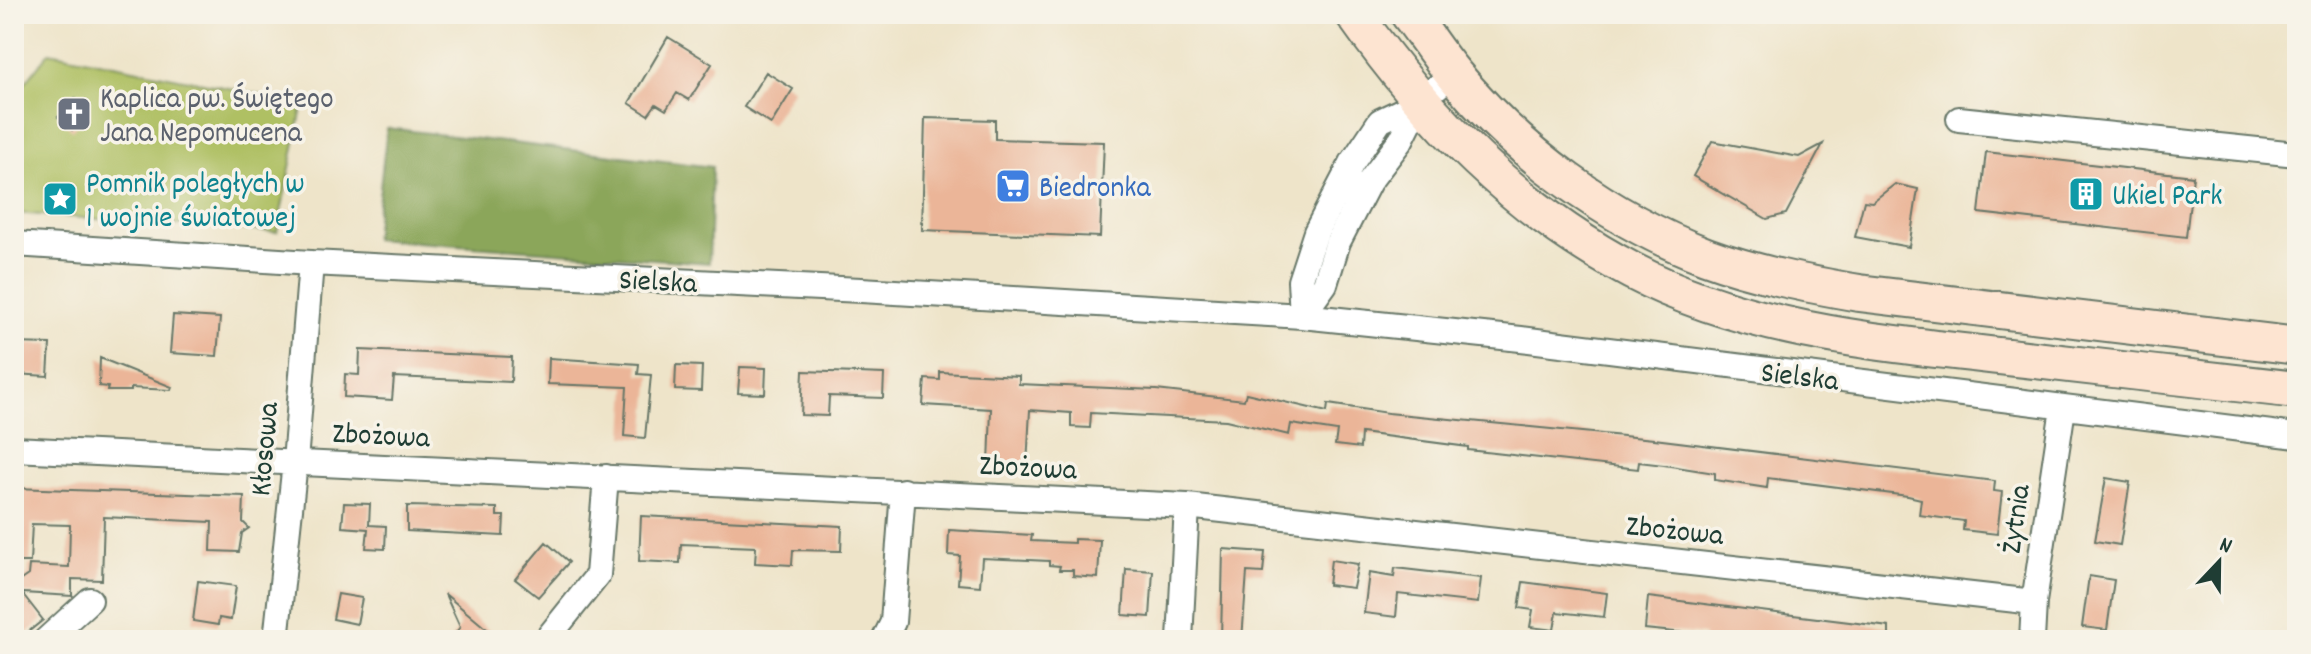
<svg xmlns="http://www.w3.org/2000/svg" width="2311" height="654" viewBox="0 0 2311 654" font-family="Dekko,sans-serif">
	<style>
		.green { fill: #afc064; stroke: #677e4c; stroke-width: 2 }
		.forest { fill: #8ba65a; stroke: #557247; stroke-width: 2 }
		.building { fill: #ebb598 }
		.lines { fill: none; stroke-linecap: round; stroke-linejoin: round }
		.minor-casing { stroke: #677768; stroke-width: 28 }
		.secondary-casing { stroke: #677768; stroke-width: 40 }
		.minor { stroke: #fff; stroke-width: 24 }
		.secondary { stroke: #fde4d1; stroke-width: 36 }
		.labels { text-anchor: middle; stroke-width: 7; stroke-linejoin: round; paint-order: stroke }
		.worship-label { font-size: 30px; fill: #5b616d; stroke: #f7f3e8; text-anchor: start }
		.culture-label { font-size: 30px; fill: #0d838f; stroke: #f7f3e8; text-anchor: start }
		.shop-label { font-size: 30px; fill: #366cbe; stroke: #f7f3e8; text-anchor: start }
		.street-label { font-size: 30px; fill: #1f3d34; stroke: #f7f3e8 }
	</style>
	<rect width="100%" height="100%" fill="#f7f3e8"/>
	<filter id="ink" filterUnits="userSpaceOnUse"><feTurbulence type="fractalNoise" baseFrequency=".0125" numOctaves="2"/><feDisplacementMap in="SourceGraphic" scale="16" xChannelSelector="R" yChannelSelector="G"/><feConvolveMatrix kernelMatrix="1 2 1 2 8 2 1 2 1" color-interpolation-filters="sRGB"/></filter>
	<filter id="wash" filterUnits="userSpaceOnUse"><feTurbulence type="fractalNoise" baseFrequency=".006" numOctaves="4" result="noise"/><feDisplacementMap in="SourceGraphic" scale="32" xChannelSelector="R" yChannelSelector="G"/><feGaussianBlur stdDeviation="1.8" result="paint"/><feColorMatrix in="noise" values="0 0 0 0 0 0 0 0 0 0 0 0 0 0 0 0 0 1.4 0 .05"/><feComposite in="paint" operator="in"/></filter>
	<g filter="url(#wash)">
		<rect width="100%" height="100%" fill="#eee4c9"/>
		<path class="green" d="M49 52 303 103 277 232 14 213V97Z"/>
		<path class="forest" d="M387 128 712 167 709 263 374 239Z"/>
		<g id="blocks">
			<path class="building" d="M668 37 712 64 689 100 677 93 666 110 656 104 648 115 629 103Z
				M766 72 793 89 771 124 744 107Z
				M75 98 89 110 72 130 58 117Z
				M925 118 995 120V139L1104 142 1100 237 922 230Z
				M1712 141 1799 157 1823 144 1786 214 1767 219 1693 176Z
				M1986 152 2193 176 2186 237 1979 213Z
				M1895 184 1918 189 1909 247 1855 237 1864 201 1872 202Z
				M173 315 220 318 217 356 170 353Z
				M14 343 50 344 48 376 14 374Z
				M360 350 512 357 511 382 394 377 392 400 344 397 345 374 359 375Z
				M100 358 172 387 171 390 131 388V391H107L108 387 99 386Z
				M549 358 639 364 638 374 651 375 645 438 624 436 627 387 548 384Z
				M676 365 702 366 701 391 675 390Z
				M740 367 766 368 765 394 738 393Z
				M803 371 884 374 883 398 829 396 828 416 801 415Z
				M940 372 1019 376V384L1156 390 1244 400 1246 393 1327 412 1328 404 1388 413 1654 439 1995 481 1994 491 2002 492 1997 534 1963 530 1964 521 1919 515 1921 499 1908 496 1768 478 1767 488 1715 480V473L1664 465 1639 462 1638 469 1468 450V447L1361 433 1360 448 1335 445 1337 431 1291 424 1289 435 1226 420 1091 413 1090 428 1071 427V413L1030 410 1027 466 989 465 991 409 923 405 925 379 940 380Z
				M2106 478 2130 482 2120 545 2095 541Z
				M14 488 244 496 243 522 249 528 242 533 239 552 211 551 212 522 104 517 102 580 72 579V596L22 593 43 620 23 636 14 625V583L15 584 28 575 29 565 69 567 70 525 32 524 30 562H14Z
				M344 503 370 504 369 525 386 526 385 549 366 548 368 529 342 527Z
				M407 506 497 508V516H504L503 536 407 531Z
				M641 516 842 526 841 551 793 550 792 565 755 563 756 547 681 544 680 563 639 561Z
				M949 530 1032 535 1031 541 1074 543V539L1100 540 1098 578 1073 576V570H1059L1060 566 1049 565V561L982 558 980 586 958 584 960 556 948 555Z
				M546 542 569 562 538 597 515 579Z
				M1223 549 1265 552 1263 573 1247 572 1242 640H1221Z
				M1331 560 1358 564 1353 588 1328 585Z
				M1395 568 1481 578 1478 603 1398 594 1396 617 1364 613 1369 573 1394 577Z
				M1126 569 1153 571 1150 617 1123 615Z
				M2089 576 2114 580 2107 630 2082 627Z
				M198 581 236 586 231 620 219 618 218 625 193 621Z
				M1523 582 1607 593 1604 617 1557 612 1554 630 1530 627 1533 610 1519 608Z
				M338 594 362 598 357 624 333 619Z
				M445 594 483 626 502 640H450L460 627Z
				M1648 597 1889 627V640H1703L1704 635 1645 629Z"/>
		</g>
	</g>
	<g filter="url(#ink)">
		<use href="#blocks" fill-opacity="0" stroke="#677768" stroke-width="2"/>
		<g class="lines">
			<defs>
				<path id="minor" d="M1959 119 2297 154
					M14 244 311 263 861 290 1302 316 1521 339 2297 436
					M1302 316 1300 281 1316 232 1352 163 1380 121 1420 102 1453 73
					M1302 316 1325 284 1338 242 1369 182 1401 140 1420 102
					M14 449 1187 506 2034 602
					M46 640 90 600
					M276 640 295 462 311 263
					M546 640 598 575 606 477
					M884 640 893 622 903 491
					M1180 640 1187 506
					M2032 640 2034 602 2063 408"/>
				<path id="secondary" d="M1354 14C1429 120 1516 210 1632 271 1747 331 1881 343 2008 357 2104 368 2201 379 2297 390
					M1409 14C1424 33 1437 54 1453 73 1518 153 1609 219 1706 256 1755 274 1807 284 1859 293L2297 346"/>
			</defs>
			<use href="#minor" class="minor-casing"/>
			<use href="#secondary" class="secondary-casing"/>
			<use href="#minor" class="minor"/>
			<use href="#secondary" class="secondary"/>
		</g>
	</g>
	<defs>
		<symbol id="church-square" viewBox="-11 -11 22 22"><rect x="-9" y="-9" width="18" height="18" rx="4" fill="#6b7280" stroke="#f7f3e8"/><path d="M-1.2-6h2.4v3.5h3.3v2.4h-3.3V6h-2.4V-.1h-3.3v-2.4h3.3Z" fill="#fff"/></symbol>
		<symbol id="supermarket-square" viewBox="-11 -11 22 22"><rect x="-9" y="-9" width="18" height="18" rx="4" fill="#3f7fe0" stroke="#f7f3e8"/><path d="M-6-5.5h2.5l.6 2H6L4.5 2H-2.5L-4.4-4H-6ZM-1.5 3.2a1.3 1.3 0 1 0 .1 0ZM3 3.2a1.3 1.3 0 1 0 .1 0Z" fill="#fff"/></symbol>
		<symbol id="building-square" viewBox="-11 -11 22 22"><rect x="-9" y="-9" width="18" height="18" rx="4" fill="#0f9aa8" stroke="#f7f3e8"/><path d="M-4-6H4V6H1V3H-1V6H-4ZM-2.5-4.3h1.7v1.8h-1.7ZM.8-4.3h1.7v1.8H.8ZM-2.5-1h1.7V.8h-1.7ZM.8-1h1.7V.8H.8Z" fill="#fff"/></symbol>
		<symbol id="sight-square" viewBox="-11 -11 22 22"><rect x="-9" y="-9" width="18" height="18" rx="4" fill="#0f9aa8" stroke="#f7f3e8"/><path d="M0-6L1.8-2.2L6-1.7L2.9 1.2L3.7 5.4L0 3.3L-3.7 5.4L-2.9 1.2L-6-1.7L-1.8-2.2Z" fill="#fff"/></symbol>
	</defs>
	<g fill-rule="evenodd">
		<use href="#church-square" x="54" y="94" width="40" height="40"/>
		<use href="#supermarket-square" x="993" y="166" width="40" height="40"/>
		<use href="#building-square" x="2066" y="174" width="40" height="40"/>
		<use href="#sight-square" x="40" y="179" width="40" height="40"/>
	</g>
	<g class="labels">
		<g class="worship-label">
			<text x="100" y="107">Kaplica pw. Świętego<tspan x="100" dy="34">Jana Nepomucena</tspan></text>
		</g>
		<g class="culture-label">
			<text x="86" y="192">Pomnik poległych w<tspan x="86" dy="34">1 wojnie światowej</tspan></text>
			<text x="2112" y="204">Ukiel Park</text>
		</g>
		<g class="shop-label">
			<text x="1039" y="196">Biedronka</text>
		</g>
		<g class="street-label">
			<text transform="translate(658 280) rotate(3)" y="10">Sielska</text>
			<text transform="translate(1800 375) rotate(7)" y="10">Sielska</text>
			<text transform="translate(381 434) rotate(3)" y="10">Zbożowa</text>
			<text transform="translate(263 449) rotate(-85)" y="10">Kłosowa</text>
			<text transform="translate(1028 466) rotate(3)" y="10">Zbożowa</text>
			<text transform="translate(2014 519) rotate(-82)" y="10">Żytnia</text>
			<text transform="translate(1675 529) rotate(6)" y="10">Zbożowa</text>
		</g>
	</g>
	<rect width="2311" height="654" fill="none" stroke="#f7f3e8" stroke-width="48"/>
	<g transform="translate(2219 562) rotate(22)" stroke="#f7f3e8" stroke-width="6" paint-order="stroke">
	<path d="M0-6L14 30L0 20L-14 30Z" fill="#1f3d34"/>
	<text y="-12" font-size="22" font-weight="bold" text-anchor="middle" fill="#1f3d34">N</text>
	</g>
</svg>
